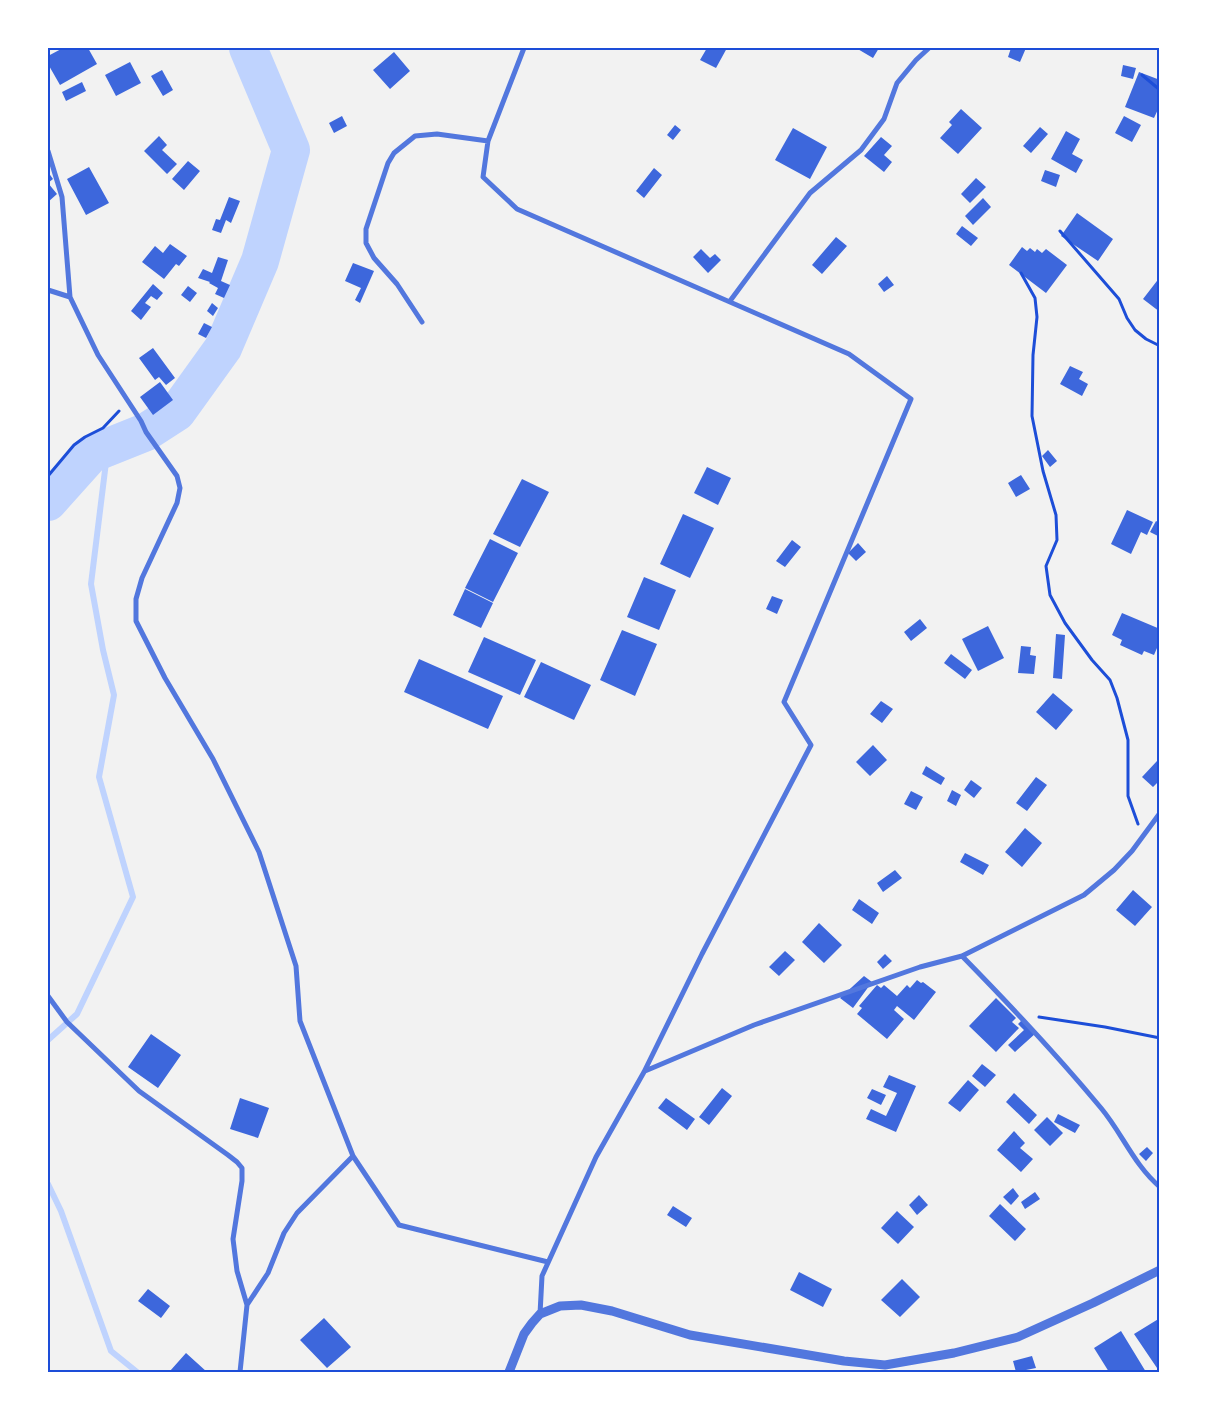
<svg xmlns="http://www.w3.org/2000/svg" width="1207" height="1420" viewBox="0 0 1207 1420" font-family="Ubuntu,sans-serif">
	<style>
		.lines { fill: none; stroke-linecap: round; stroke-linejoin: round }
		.stream { stroke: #bfd3fe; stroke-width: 6 }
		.river { stroke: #bfd3fe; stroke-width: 38 }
		.building { fill: #3d67dc }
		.path { stroke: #1d4ed8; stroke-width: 3 }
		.minor { stroke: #5277de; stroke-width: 5 }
		.tertiary { stroke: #5277de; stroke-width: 9 }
		.neatline { fill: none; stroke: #1d4ed8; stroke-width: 2 }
	</style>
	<rect width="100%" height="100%" fill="#f2f2f2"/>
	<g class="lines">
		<path class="stream" d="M48 1040 77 1014 133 897 99 777 114 695 103 650 91 584 108 446
			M48 1184 61 1211 111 1351 137 1372"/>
		<path class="river" d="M48 502 91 454 146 432 177 412 223 348 260 261 291 150 248 48"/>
	</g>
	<path class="building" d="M63 48H88L97 64 60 85 48 64V56Z
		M707 48H727L716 68 700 60Z
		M856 48H879L873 58Z
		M1011 48H1026L1020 62 1008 57Z
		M394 52 410 71 390 89 373 70Z
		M130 62 141 83 116 96 105 75Z
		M1123 65 1136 68 1133 79 1121 76Z
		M162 70 173 90 163 96 151 76Z
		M1139 72 1160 80V105L1154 118 1125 107Z
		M82 82 86 91 66 101 62 92Z
		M961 109 982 128 958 154 940 138 952 125 949 122Z
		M342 116 347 126 334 133 329 123Z
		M1124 116 1141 125 1132 142 1115 133Z
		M675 125 681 130 673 140 667 135Z
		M1040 127 1048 134 1031 153 1023 146Z
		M793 128 827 147 810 179 775 160Z
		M1066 131 1080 139 1072 154 1083 160 1076 173 1051 159Z
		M159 136 167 145 162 150 177 164 167 174 144 151Z
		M881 137 892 146 884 155 892 162 884 172 864 156Z
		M188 161 200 171 184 190 172 179Z
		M89 167 109 203 86 215 67 179Z
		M654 168 662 175 644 198 636 191Z
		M1045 170 1060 175 1056 187 1041 181Z
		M48 172 53 179 48 183 57 194 48 202Z
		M976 178 986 187 970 203 961 194Z
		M229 197 240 201 231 223 226 220 221 233 212 230 216 219 220 220Z
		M983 198 991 207 973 225 965 216Z
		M1077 213 1113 239 1098 261 1061 236Z
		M962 226 978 238 971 246 956 234Z
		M836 237 847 246 822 274 812 265Z
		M170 244 187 256 179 266 176 264 164 279 142 262 155 246 163 253Z
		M1022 247 1027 251 1030 248 1035 252 1037 249 1042 253 1046 249 1067 265 1046 293 1009 265Z
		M701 249 710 258 715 254 721 260 708 273 693 257Z
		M218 257 228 260 221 281 230 285 224 298 215 294 218 288 209 283 210 282 198 278 203 269 212 273Z
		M353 263 374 271 360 303 355 300 361 288 345 281Z
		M887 276 894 285 884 292 878 284Z
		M1160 277V312L1143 299Z
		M153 284 163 293 157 300 151 296 145 303 151 307 141 320 131 311Z
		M188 286 197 293 190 302 181 295Z
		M212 303 218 308 213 316 207 311Z
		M204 323 212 327 206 338 198 334Z
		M153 348 175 378 166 385 159 377 155 380 139 358Z
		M1070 366 1083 372 1079 379 1088 384 1082 396 1060 384Z
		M160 382 173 400 153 415 140 397Z
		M1048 450 1057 461 1050 467 1042 456Z
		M707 467 731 478 718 505 694 493Z
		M1021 475 1030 489 1016 497 1008 483Z
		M522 479 549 492 520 547 493 534Z
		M1127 510 1153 522 1147 535 1141 532 1131 554 1111 544Z
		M683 514 714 528 690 578 660 564Z
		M1156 521 1160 523V537L1150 532Z
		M490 539 518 553 493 602 465 588Z
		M792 540 801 547 785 567 776 561Z
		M858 543 866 552 856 561 848 553Z
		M644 577 676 590 659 630 627 617Z
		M465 589 493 603 481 628 453 615Z
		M772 596 783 600 777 614 766 609Z
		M1122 613 1160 629V641L1154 655 1144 651 1142 655 1120 645 1122 640 1112 635Z
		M920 619 927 628 911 641 904 632Z
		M988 626 1004 658 978 671 962 639Z
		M622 630 657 644 635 696 600 680Z
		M1056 634 1065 635 1062 679 1053 678Z
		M484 637 536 660 520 695 468 672Z
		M1021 646 1031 647 1030 655 1036 656 1034 674 1018 673Z
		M951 654 972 670 965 679 944 663Z
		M419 659 503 696 488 729 404 692Z
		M541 662 591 685 574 720 524 697Z
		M1053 693 1073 710 1056 730 1036 712Z
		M881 701 893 709 882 723 870 714Z
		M873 745 887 760 870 776 856 762Z
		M1157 761 1160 764V780L1153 787 1142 777Z
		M926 766 945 778 941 785 922 774Z
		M1036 777 1047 785 1027 811 1016 803Z
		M971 780 982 788 974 798 964 790Z
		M952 790 961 795 956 806 947 801Z
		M911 791 923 797 916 810 904 804Z
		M1025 828 1042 843 1022 867 1005 852Z
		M965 853 989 865 983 875 960 862Z
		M895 870 902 878 883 892 877 883Z
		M1133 890 1152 907 1135 926 1116 910Z
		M859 899 879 913 872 924 852 910Z
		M819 923 842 945 824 963 802 942Z
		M785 951 795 960 779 976 769 967Z
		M885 954 892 961 883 969 877 962Z
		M864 976 872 982 853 1008 840 998Z
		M917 980 921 983 923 982 936 992 914 1020 897 1006 894 1010 904 1019 887 1039 857 1014 862 1008 859 1006 877 985 881 988 884 985 897 996 907 985 910 988Z
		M996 998 1016 1018 1012 1022 1019 1028 996 1052 969 1026Z
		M1023 1019 1036 1033 1015 1052 1008 1045 1024 1030 1018 1024Z
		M151 1034 181 1055 158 1088 128 1067Z
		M982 1064 996 1075 985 1087 972 1076Z
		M889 1075 916 1086 896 1132 866 1119 871 1109 886 1116 897 1093 883 1087Z
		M968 1080 979 1090 960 1112 948 1103Z
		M722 1088 732 1096 709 1125 699 1117Z
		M872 1089 886 1095 881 1105 867 1098Z
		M1014 1093 1037 1115 1029 1124 1006 1102Z
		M240 1098 269 1108 258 1138 230 1129Z
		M666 1098 695 1119 687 1130 658 1108Z
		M1058 1114 1080 1125 1075 1133 1054 1122Z
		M1047 1117 1063 1133 1050 1146 1034 1130Z
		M1014 1131 1025 1143 1020 1148 1033 1159 1021 1172 997 1150Z
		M1147 1147 1153 1153 1146 1161 1139 1154Z
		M1013 1188 1019 1196 1011 1205 1003 1197Z
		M1035 1192 1040 1199 1025 1209 1021 1202Z
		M919 1195 928 1205 917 1215 909 1205Z
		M1000 1204 1026 1229 1015 1241 989 1216Z
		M673 1206 692 1218 686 1227 667 1215Z
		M897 1211 914 1227 898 1244 881 1228Z
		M799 1272 832 1289 823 1307 790 1290Z
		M902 1279 920 1297 900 1317 881 1300Z
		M148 1289 170 1306 161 1318 138 1301Z
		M324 1318 351 1347 327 1368 300 1340Z
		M1160 1318V1366L1157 1368 1134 1334Z
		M1121 1331 1146 1372H1109L1094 1348Z
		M186 1353 207 1372H172L170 1371Z
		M1032 1356 1036 1368 1016 1372 1013 1361Z"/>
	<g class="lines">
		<path class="path" d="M1142 75 1160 90
			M1060 231 1119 299 1127 318 1135 330 1146 339 1160 346
			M1021 273 1035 298 1037 317 1033 355 1032 416 1043 471 1056 515 1057 540 1046 566 1050 595 1065 623 1092 660 1110 680 1117 698 1128 740V796L1138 824
			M48 476 74 445 85 437 103 428 119 411
			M1039 1017 1105 1027 1160 1038"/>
		<path class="minor" d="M524 48 488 141 483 177 517 209 849 354 911 399 784 702 811 745 702 954 644 1072 596 1157 542 1276 540 1314
			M48 151 62 197 70 297 98 355 141 421 146 432 177 476 180 488 177 503 142 578 136 599V621L165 678 213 759 259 852 296 966 300 1021 353 1156 399 1225 548 1262
			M48 290 70 297
			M730 301 810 193 861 150 884 119 897 83 916 60 929 48
			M422 322 397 284 374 258 366 243V229L388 163 394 153 415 136 437 134 488 141
			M962 956C1010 1005 1057 1055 1101 1108 1122 1133 1134 1165 1160 1187
			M48 996 67 1022 139 1091 228 1155 237 1162 242 1168V1181L233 1239 237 1271 247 1305 240 1372
			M645 1071 754 1025 920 967 962 956 1084 895 1114 870 1132 851 1160 813
			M247 1305 268 1273 284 1233 297 1213 353 1156"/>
		<path class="tertiary" d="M509 1372 524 1334 532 1323 540 1314 560 1306 581 1305 612 1311 690 1335 844 1361 885 1365 954 1353 1018 1337 1093 1303 1160 1270"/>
	</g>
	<rect width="1207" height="1420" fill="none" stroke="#ffffff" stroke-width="98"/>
	<rect x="49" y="49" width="1109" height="1322" class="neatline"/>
</svg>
